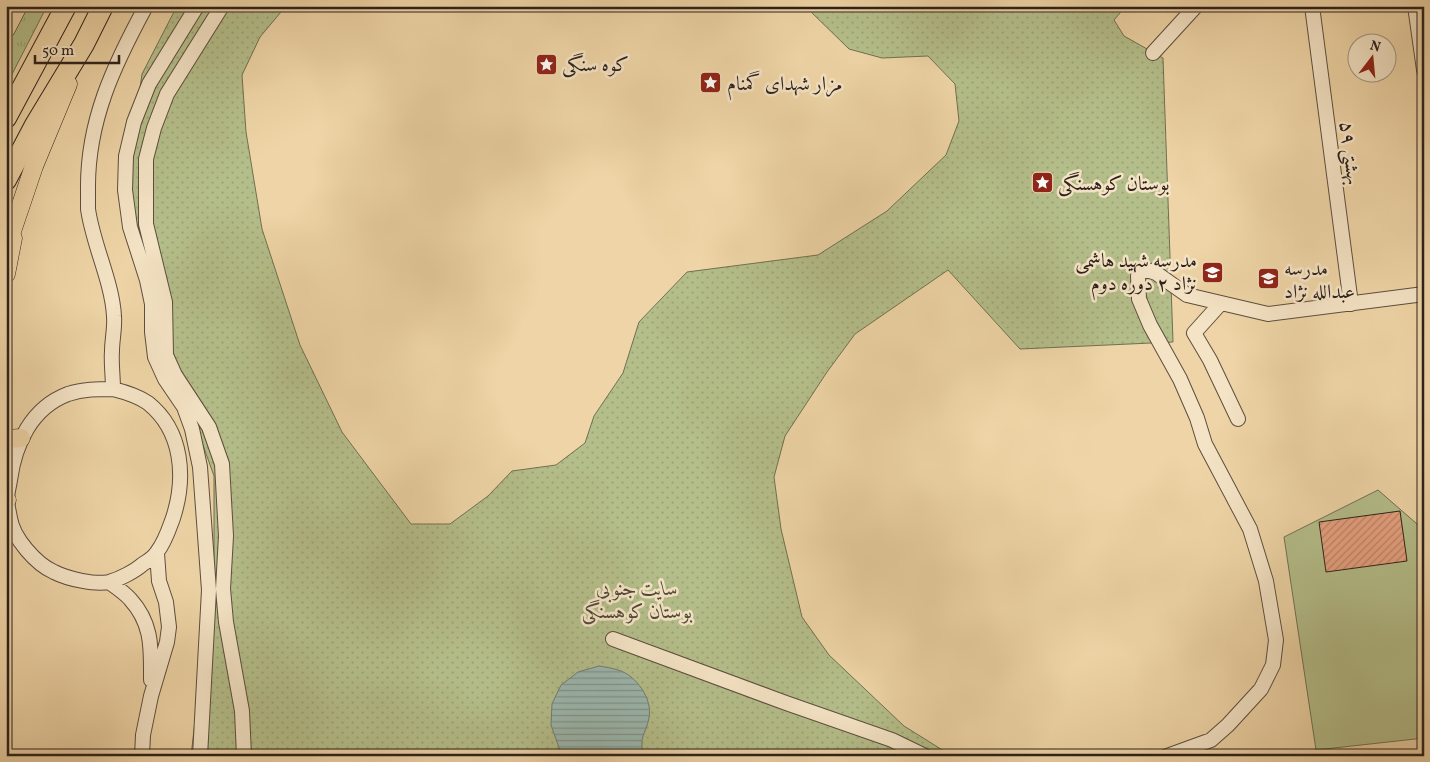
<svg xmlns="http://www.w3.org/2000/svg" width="1430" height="762" viewBox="0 0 1430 762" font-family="Vollkorn,Amiri,serif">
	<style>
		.grass { fill: url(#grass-tufts); stroke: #707053 }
		.park { fill: url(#park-dots); stroke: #707053 }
		.pitch { fill: #b4be8a; stroke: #707053 }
		.water { fill: url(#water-rules); stroke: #6f7b74 }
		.building { fill: url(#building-hatch); stroke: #2d211c }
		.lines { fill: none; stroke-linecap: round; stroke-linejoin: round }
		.minor-casing { stroke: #5d4e3e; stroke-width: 16 }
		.major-casing { stroke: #2d211c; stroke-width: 19 }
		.highway-casing { stroke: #2d211c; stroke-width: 22 }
		.minor { stroke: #f4e3c5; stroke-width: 14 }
		.major { stroke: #eed4a6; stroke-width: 18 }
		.highway { stroke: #eed4a6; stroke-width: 20 }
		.labels { text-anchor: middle; stroke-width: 5; stroke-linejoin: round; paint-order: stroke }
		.poi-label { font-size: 20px; fill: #2d211c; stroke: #f4e3c5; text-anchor: start }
		.street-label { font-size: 20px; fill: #2d211c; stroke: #f4e3c5 }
		.park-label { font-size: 20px; font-style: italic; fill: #4f4838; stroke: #f4e3c5 }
	</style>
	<defs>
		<pattern id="grass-tufts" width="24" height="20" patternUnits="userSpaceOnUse" patternTransform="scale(1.25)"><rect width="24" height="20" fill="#b4be8a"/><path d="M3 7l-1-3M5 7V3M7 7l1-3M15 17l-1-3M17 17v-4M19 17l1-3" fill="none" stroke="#9ba376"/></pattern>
		<pattern id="park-dots" width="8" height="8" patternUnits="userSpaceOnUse" patternTransform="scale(1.25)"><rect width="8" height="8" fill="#b4be8a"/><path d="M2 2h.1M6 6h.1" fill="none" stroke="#9ba376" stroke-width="1.8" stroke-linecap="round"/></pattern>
		<pattern id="water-rules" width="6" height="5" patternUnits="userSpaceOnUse" patternTransform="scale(1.25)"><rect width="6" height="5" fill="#9bb7ae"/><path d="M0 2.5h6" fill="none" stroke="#7f948d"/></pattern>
		<pattern id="building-hatch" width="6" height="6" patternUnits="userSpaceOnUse" patternTransform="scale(1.25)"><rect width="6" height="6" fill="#e7a281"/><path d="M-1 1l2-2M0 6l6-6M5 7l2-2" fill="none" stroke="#bc8469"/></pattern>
	</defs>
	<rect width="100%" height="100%" fill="#eed4a6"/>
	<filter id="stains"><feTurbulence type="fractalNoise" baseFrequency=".004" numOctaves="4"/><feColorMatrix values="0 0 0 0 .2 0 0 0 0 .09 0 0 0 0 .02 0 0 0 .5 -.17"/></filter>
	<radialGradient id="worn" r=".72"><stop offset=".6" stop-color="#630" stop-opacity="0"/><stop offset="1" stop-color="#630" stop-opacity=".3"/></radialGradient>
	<path class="grass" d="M24 6H47L6 86V39Z"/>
	<path class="park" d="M177 6H286L260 37 242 75 246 132 262 229 300 345 342 432 411 524H450L488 496 512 471 556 465 585 443 594 416 623 373 639 322 687 272 818 255 887 211 946 155 959 121 955 84 928 56 882 58 849 49 805 6H1126L1114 20 1124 36 1163 58 1173 342 1020 349 948 270 855 334 827 372 785 436 774 477 781 529 802 617 829 655 904 726 952 756H191L214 555V476L193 417 157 358 138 238 129 168 142 74Z"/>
	<path class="pitch" d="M1378 490 1424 530V738L1316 750 1284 537Z"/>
	<path class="water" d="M599 666C605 667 612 668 618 670 636 675 653 699 649 718 646 734 638 737 644 756H562L551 725 552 704 561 685 578 672Z"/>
	<path class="building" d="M1400 511 1407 561 1326 572 1319 522Z
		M1419 567H1424V606Z"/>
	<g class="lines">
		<defs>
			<path id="minor" d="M197 6 149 84 134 122 126 156 125 190 130 227 147 280 152 304V332L155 357 165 379 184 407 192 429 200 467 209 590 200 756
				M222 6 167 94 154 128 146 159V224L165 302 166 355 175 375 209 427 222 464 226 536 223 589 226 622 242 711 244 756
				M1312 6 1351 304
				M1415 6 1424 70
				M1153 53 1196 6
				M1221 303 1194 333 1210 360 1238 419
				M113 389C125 392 138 396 148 403 183 431 186 478 173 518 169 529 165 542 157 552 154 557 148 561 143 564 135 571 120 579 109 582 95 585 68 579 54 572 36 564 13 538 10 518 9 512 7 505 7 499 7 493 9 487 10 480 15 444 31 408 68 394 83 389 98 389 113 389Z
				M113 389C113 376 111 363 112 351 112 340 115 328 114 316 112 281 93 245 88 209 88 203 88 196 88 190 87 121 114 65 146 6
				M109 582C116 587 125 593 130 599 153 624 151 649 151 680
				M613 639 786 703 892 740 925 756
				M142 756 143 735 151 696 167 642 169 627 166 602 159 581 157 553
				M1167 756 1211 740 1228 725 1261 689 1273 665 1276 640 1266 581 1250 529 1205 444 1197 418 1180 379 1150 325 1139 299 1138 276 1144 269 1156 273 1187 295 1268 314 1424 294"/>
			<path id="major" d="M6 29 18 6
				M6 249 34 166 68 84
				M6 274 13 238
				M6 439 21 438
				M6 499 7 500"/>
			<path id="highway" d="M6 118 66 6
				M6 180 35 125 84 44 103 6"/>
		</defs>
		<use href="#minor" class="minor-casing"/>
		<use href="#major" class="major-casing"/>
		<use href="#highway" class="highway-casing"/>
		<use href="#minor" class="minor"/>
		<use href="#major" class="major"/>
		<use href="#highway" class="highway"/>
	</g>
	<defs>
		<symbol id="sight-square" viewBox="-11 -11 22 22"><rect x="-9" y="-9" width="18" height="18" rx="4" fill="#8f2418" stroke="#f4e3c5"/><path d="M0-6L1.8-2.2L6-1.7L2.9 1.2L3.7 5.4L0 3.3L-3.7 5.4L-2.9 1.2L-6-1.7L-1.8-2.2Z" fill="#fff"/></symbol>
		<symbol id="school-square" viewBox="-11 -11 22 22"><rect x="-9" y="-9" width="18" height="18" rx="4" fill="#8f2418" stroke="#f4e3c5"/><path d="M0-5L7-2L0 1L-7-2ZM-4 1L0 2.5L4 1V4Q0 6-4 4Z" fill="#fff"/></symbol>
	</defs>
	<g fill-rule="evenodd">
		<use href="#sight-square" x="534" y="52" width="25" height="25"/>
		<use href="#sight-square" x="698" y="70" width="25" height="25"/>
		<use href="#sight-square" x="1030" y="170" width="25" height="25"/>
		<use href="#school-square" x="1200" y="260" width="25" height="25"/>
		<use href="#school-square" x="1256" y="266" width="25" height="25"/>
	</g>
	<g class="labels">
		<g class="poi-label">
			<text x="562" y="71">کوه سنگی</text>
			<text x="727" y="90">مزار شهدای گمنام</text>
			<text x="1058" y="190">بوستان کوهسنگی</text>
			<text x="1197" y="267" text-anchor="end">مدرسه شهید هاشمی<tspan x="1197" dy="23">نژاد ۲ دوره دوم</tspan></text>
			<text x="1284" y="275">مدرسه<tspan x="1284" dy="23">عبدالله نژاد</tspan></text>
		</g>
		<g class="street-label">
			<text transform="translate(1351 153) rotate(83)" y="7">بهشتی ۵۹</text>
		</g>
		<g class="park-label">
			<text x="637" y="595">سایت جنوبی<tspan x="637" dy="23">بوستان کوهسنگی</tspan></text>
		</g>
	</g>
	<rect width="1430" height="762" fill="none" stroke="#eed4a6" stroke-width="25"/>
	<rect x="8" y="8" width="1415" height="747" fill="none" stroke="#2d211c" stroke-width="2.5"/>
	<rect x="12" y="12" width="1405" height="737" fill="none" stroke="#2d211c"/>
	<g transform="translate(1372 58) rotate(16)"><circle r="24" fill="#f4e3c5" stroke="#a49581"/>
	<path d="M0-4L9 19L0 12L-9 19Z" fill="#8f2418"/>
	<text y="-8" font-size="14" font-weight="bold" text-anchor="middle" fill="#2d211c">N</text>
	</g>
	<path d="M35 55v8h84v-8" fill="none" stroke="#2d211c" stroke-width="2.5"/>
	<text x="42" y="55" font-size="15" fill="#2d211c" stroke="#f4e3c5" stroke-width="4" paint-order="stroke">50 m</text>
	<rect width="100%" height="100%" filter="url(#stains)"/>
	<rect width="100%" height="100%" fill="url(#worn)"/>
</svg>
